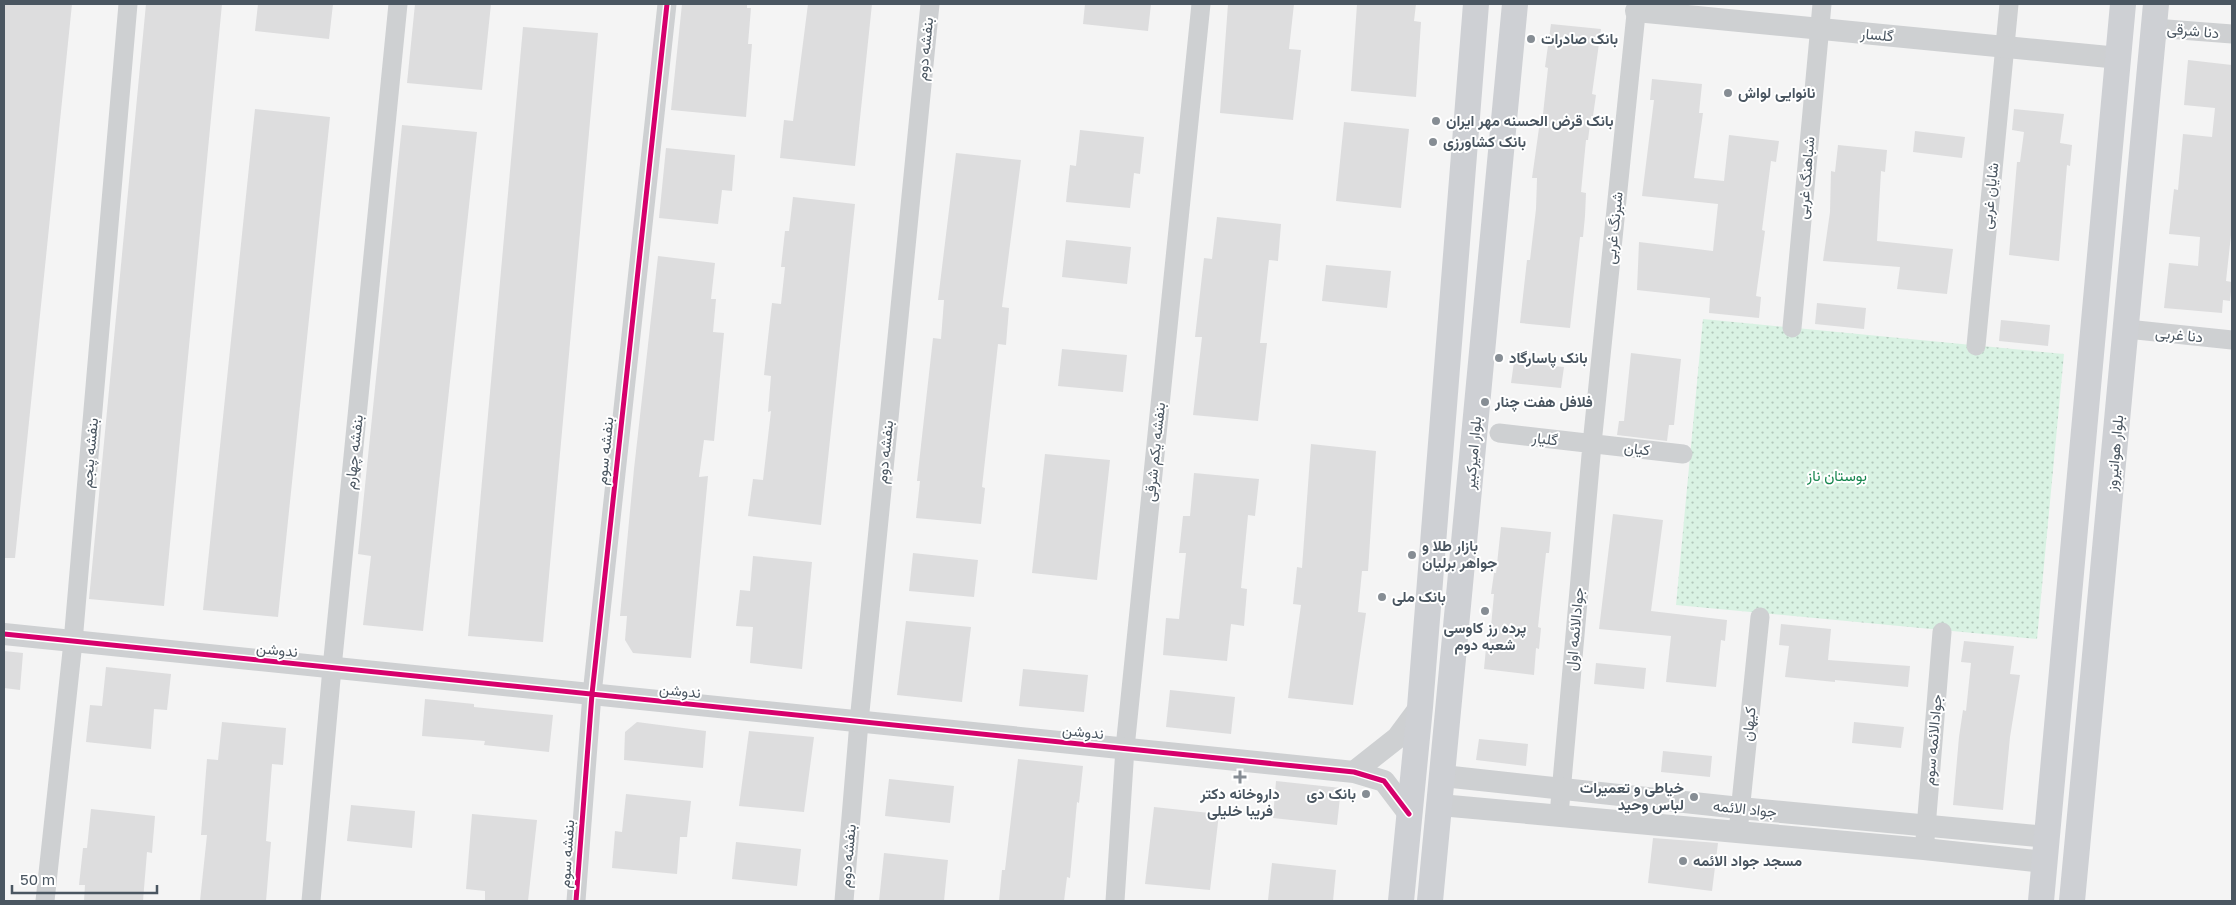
<svg xmlns="http://www.w3.org/2000/svg" width="2236" height="905" viewBox="0 0 2236 905" font-family="'Golos Text',Vazirmatn,sans-serif">
	<style>
		.park { fill: url(#park-dots) }
		.building { fill: #ddddde }
		.lines { fill: none; stroke-linecap: round; stroke-linejoin: round }
		.minor { stroke: #ced0d2; stroke-width: 19 }
		.tertiary { stroke: #ced0d2; stroke-width: 22 }
		.secondary { stroke: #ced0d4; stroke-width: 26 }
		.cycleway-casing { stroke: #fff; stroke-width: 8 }
		.cycleway { stroke: #d6006c; stroke-width: 5 }
		.poi-dot { fill: #868d94; stroke: #fff; stroke-width: 2 }
		.labels { text-anchor: middle; stroke-width: 4; stroke-linejoin: round; paint-order: stroke }
		.street-label { font-size: 15px; fill: #4a5661; stroke: #fff }
		.poi-label { font-size: 15px; font-weight: bold; fill: #4a5661; stroke: #fff; text-anchor: start }
		.park-label { font-size: 15px; fill: #17864f; stroke: #fff }
	</style>
	<defs>
		<pattern id="park-dots" width="8" height="8" patternUnits="userSpaceOnUse" patternTransform="scale(1.25)"><rect width="8" height="8" fill="#d9f2e3"/><path d="M2 2h.1M6 6h.1" fill="none" stroke="#b2c7bb" stroke-width="1.8" stroke-linecap="round"/></pattern>
	</defs>
	<rect width="100%" height="100%" fill="#f4f4f4"/>
	<path class="park" d="M1703 319 2064 354 2037 639 1676 605Z"/>
	<path class="building" d="M4 4H72L15 558H4Z
		M146 4H222L164 606 89 599Z
		M258 4H333L329 39 255 31Z
		M415 4H491L482 90 407 83Z
		M682 4H747V8H751L748 44H752L746 117 671 110Z
		M808 4H872L855 166 780 158 784 120 793 121Z
		M1085 4H1151L1148 31 1083 24Z
		M1228 4H1294L1289 49 1301 50 1293 120 1220 113Z
		M1357 4H1416L1414 21 1421 22 1416 97 1351 91Z
		M1551 24 1601 29 1592 94 1596 95 1593 116H1591L1588 140H1586L1581 192 1586 193 1585 216 1583 237H1580L1570 328 1520 323 1527 260H1530L1536 209 1537 178H1532L1541 114H1543L1548 68 1545 67Z
		M523 27 598 33 543 642 468 636Z
		M2188 60 2232 65V226L2226 281 2232 282 2230 301 2223 300 2222 313 2164 308 2169 263 2198 266 2200 237 2169 234 2174 189 2178 190 2183 134 2212 137 2215 108 2184 105Z
		M1652 79 1702 84 1699 113H1703L1694 178 1724 181 1729 135 1779 141 1776 162 1771 161 1762 230 1765 231 1756 296 1761 297 1759 318 1709 313 1710 298 1637 290 1639 242 1713 251 1718 204 1642 196 1654 100H1650Z
		M255 109 330 117 278 617 203 610Z
		M2014 109 2064 114 2060 143 2072 145 2070 166 2067 165 2059 261 2009 255 2017 162H2020L2024 132 2012 130Z
		M1344 122 1409 129 1401 208 1336 201Z
		M402 125 477 132 423 631 363 625 371 556 358 554Z
		M1080 130 1144 137 1140 174 1134 173 1130 208 1066 202 1070 165 1076 166Z
		M1915 131 1965 137 1962 158 1913 152Z
		M1838 145 1887 150 1885 172 1881 171 1877 241 1953 249 1947 294 1897 289 1900 267 1823 261 1830 212 1831 171 1835 172Z
		M666 148 735 155 732 191 722 190 718 224 659 218Z
		M956 153 1021 160 1002 307 1009 308 1006 345 998 344 982 487 985 488 981 524 916 518 920 481H917L933 338 941 339 944 300H938Z
		M793 197 855 204 821 525 748 516 753 479 763 480 771 411 768 412 771 376 764 375 768 338 772 303 781 304 785 267H781L785 231H789Z
		M1217 217 1281 224 1278 261 1269 260 1260 343H1267L1258 421 1193 415 1202 337H1195L1204 258 1212 259Z
		M1066 240 1131 247 1127 284 1062 277Z
		M658 256 715 263 711 299H716L713 332 724 333 714 441 704 440 699 477 708 476 691 658 633 653 625 640 627 616H620L634 469Z
		M1326 265 1391 271 1387 308 1322 301Z
		M1817 303 1866 308 1864 329 1815 324Z
		M2001 320 2050 325 2048 346 1999 341Z
		M1062 349 1127 355 1123 392 1058 386Z
		M1631 353 1681 359 1674 425H1669L1667 441 1617 435 1619 421H1624Z
		M1514 362 1564 367 1561 388 1511 383Z
		M1311 444 1376 451 1368 571H1362L1358 612 1366 613 1353 705 1288 698 1301 605 1293 604 1297 567 1302 568Z
		M1045 454 1110 460 1097 580 1032 573Z
		M1194 473 1259 479 1255 516 1248 515 1241 588 1247 589 1244 626 1231 624 1227 661 1163 655 1166 618 1179 619 1186 553H1179L1183 516H1190Z
		M1613 514 1663 520 1651 611 1727 620 1725 641 1721 640 1716 687 1666 682 1671 636 1599 629Z
		M1501 527 1551 532 1549 553H1546L1538 627 1541 628 1539 649 1536 648 1534 675 1484 669 1486 648H1489L1494 594H1491L1494 573H1496Z
		M913 553 978 560 974 597 909 591Z
		M753 556 812 562 802 669 750 663 753 627 736 626 740 590 750 591Z
		M906 621 971 627 962 702 897 695Z
		M1781 624 1831 629 1828 660 1910 666 1908 687 1835 680V682L1785 677 1789 646 1779 645Z
		M1964 641 2014 646 2010 674 2020 675 2010 737 2003 810 1953 805 1959 737 1963 710 1966 711 1971 663 1961 662Z
		M4 651 23 653 20 690 4 688Z
		M1596 663 1646 668 1644 689 1594 684Z
		M106 667 171 674 167 710 154 709 151 749 86 742 90 705 102 706Z
		M1023 669 1088 675 1084 712 1019 706Z
		M1170 690 1235 697 1231 734 1166 727Z
		M425 699 474 704V707L553 715 549 752 484 745 485 741 422 736Z
		M222 722 286 728 283 765 272 764 266 841 271 842 266 901H200L207 835H201L207 759 218 760Z
		M637 722 706 731 703 768 624 760 625 732Z
		M1854 722 1904 727 1901 748 1852 743Z
		M749 731 814 737 804 812 739 806Z
		M1479 739 1528 744 1526 766 1476 760Z
		M1663 751 1712 756 1710 777 1661 772Z
		M1018 759 1083 766 1079 803 1077 802 1070 878 1067 877 1064 901H999L1002 870H1005Z
		M889 779 954 786 950 823 885 816Z
		M1276 781 1341 788 1337 825 1273 818Z
		M626 794 691 801 687 837H680L677 874 612 868 615 831 622 832Z
		M351 805 415 811 412 848 347 841Z
		M1154 807 1219 814 1210 890 1145 884Z
		M91 809 155 816 152 853 147 852 143 901H84L85 885H79L83 848H87Z
		M472 814 537 820 528 901H485V891L466 889Z
		M1653 838 1718 843 1712 891 1648 883Z
		M736 842 801 849 797 886 732 879Z
		M884 853 948 860 944 901H879Z
		M1272 863 1336 870 1333 901 1268 900Z"/>
	<g class="lines">
		<path class="minor" d="M2154 28 2232 34
			M1792 328 1822 4
			M2127 329 2232 340
			M1976 346 2009 4
			M1499 433 1683 454
			M1559 815 1592 444 1637 4
			M1739 822 1760 617
			M1925 840 1942 632
			M45 901 73 642 128 4
			M311 901 332 668 398 4
			M576 901 592 694 667 4
			M844 901 859 722 930 4
			M1115 901 1125 748 1201 4"/>
		<path class="tertiary" d="M1636 11 2119 58
			M4 634 1354 772 1384 781 1409 814
			M1354 772 1397 738 1420 707
			M1443 776 1740 808 2047 837
			M1440 805 1924 849 2045 862"/>
		<path class="secondary" d="M1401 901 1420 707 1476 4
			M1430 901 1515 4
			M2041 901 2123 4
			M2072 901 2156 4"/>
		<defs>
			<path id="cycleway" d="M4 634 1354 772 1384 781 1409 814
				M576 901 592 694 667 4"/>
		</defs>
		<use href="#cycleway" class="cycleway-casing"/>
		<use href="#cycleway" class="cycleway"/>
	</g>
	<g class="poi-dot">
		<circle cx="1531" cy="39" r="5"/>
		<circle cx="1728" cy="93" r="5"/>
		<circle cx="1436" cy="121" r="5"/>
		<circle cx="1433" cy="142" r="5"/>
		<circle cx="1499" cy="358" r="5"/>
		<circle cx="1485" cy="402" r="5"/>
		<circle cx="1412" cy="555" r="5"/>
		<circle cx="1382" cy="597" r="5"/>
		<circle cx="1485" cy="611" r="5"/>
		<path d="M1237.5 769.5h5v5h5v5h-5v5h-5v-5h-5v-5h5z"/>
		<circle cx="1366" cy="794" r="5"/>
		<circle cx="1694" cy="797" r="5"/>
		<circle cx="1683" cy="861" r="5"/>
	</g>
	<g class="labels">
		<g class="street-label">
			<text transform="translate(2193 31) rotate(5)" y="5">دنا شرقی</text>
			<text transform="translate(1877 35) rotate(5)" y="5">گلسار</text>
			<text transform="translate(925 49) rotate(-84)" y="5">بنفشه دوم</text>
			<text transform="translate(1806 178) rotate(-85)" y="5">شباهنگ غربی</text>
			<text transform="translate(1990 196) rotate(-84)" y="5">شایان غربی</text>
			<text transform="translate(1614 228) rotate(-84)" y="5">شبرنگ غربی</text>
			<text transform="translate(2179 335) rotate(6)" y="5">دنا غربی</text>
			<text transform="translate(1545 439) rotate(6)" y="5">گلیار</text>
			<text transform="translate(1637 449) rotate(6)" y="5">کیان</text>
			<text transform="translate(605 451) rotate(-84)" y="5">بنفشه سوم</text>
			<text transform="translate(354 452) rotate(-84)" y="5">بنفشه چهارم</text>
			<text transform="translate(885 452) rotate(-84)" y="5">بنفشه دوم</text>
			<text transform="translate(1155 452) rotate(-84)" y="5">بنفشه یکم شرقی</text>
			<text transform="translate(90 453) rotate(-85)" y="5">بنفشه پنجم</text>
			<text transform="translate(1473 453) rotate(-85)" y="5">بلوار امیرکبیر</text>
			<text transform="translate(2115 453) rotate(-85)" y="5">بلوار هوانیروز</text>
			<text transform="translate(1575 629) rotate(-85)" y="5">جوادالائمه اول</text>
			<text transform="translate(277 650) rotate(6)" y="5">ندوشن</text>
			<text transform="translate(680 691) rotate(6)" y="5">ندوشن</text>
			<text transform="translate(1749 724) rotate(-84)" y="5">کیهان</text>
			<text transform="translate(1083 732) rotate(6)" y="5">ندوشن</text>
			<text transform="translate(1933 740) rotate(-85)" y="5">جوادالائمه سوم</text>
			<text transform="translate(1745 809) rotate(6)" y="5">جواد الائمه</text>
			<text transform="translate(567 854) rotate(-86)" y="5">بنفشه سوم</text>
			<text transform="translate(848 856) rotate(-85)" y="5">بنفشه دوم</text>
		</g>
		<g class="poi-label">
			<text x="1541" y="44">بانک صادرات</text>
			<text x="1738" y="98">نانوایی لواش</text>
			<text x="1446" y="126">بانک قرض الحسنه مهر ایران</text>
			<text x="1443" y="147">بانک کشاورزی</text>
			<text x="1509" y="363">بانک پاسارگاد</text>
			<text x="1495" y="407">فلافل هفت چنار</text>
			<text x="1422" y="551">بازار طلا و<tspan x="1422" dy="17">جواهر برلیان</tspan></text>
			<text x="1392" y="602">بانک ملی</text>
			<text x="1485" y="633" text-anchor="middle">پرده رز کاوسی<tspan x="1485" dy="17">شعبه دوم</tspan></text>
			<text x="1684" y="793" text-anchor="end">خیاطی و تعمیرات<tspan x="1684" dy="17">لباس وحید</tspan></text>
			<text x="1240" y="799" text-anchor="middle">داروخانه دکتر<tspan x="1240" dy="17">فریبا خلیلی</tspan></text>
			<text x="1356" y="799" text-anchor="end">بانک دی</text>
			<text x="1693" y="866">مسجد جواد الائمه</text>
		</g>
		<g class="park-label">
			<text x="1837" y="481">بوستان ناز</text>
		</g>
	</g>
	<rect width="2236" height="905" fill="none" stroke="#4a5661" stroke-width="10"/>
	<path d="M12 885v8h145v-8" fill="none" stroke="#4a5661" stroke-width="2.5"/>
	<text x="20" y="885" font-size="15" fill="#4a5661" stroke="#ffffff" stroke-width="4" paint-order="stroke">50 m</text>
</svg>
